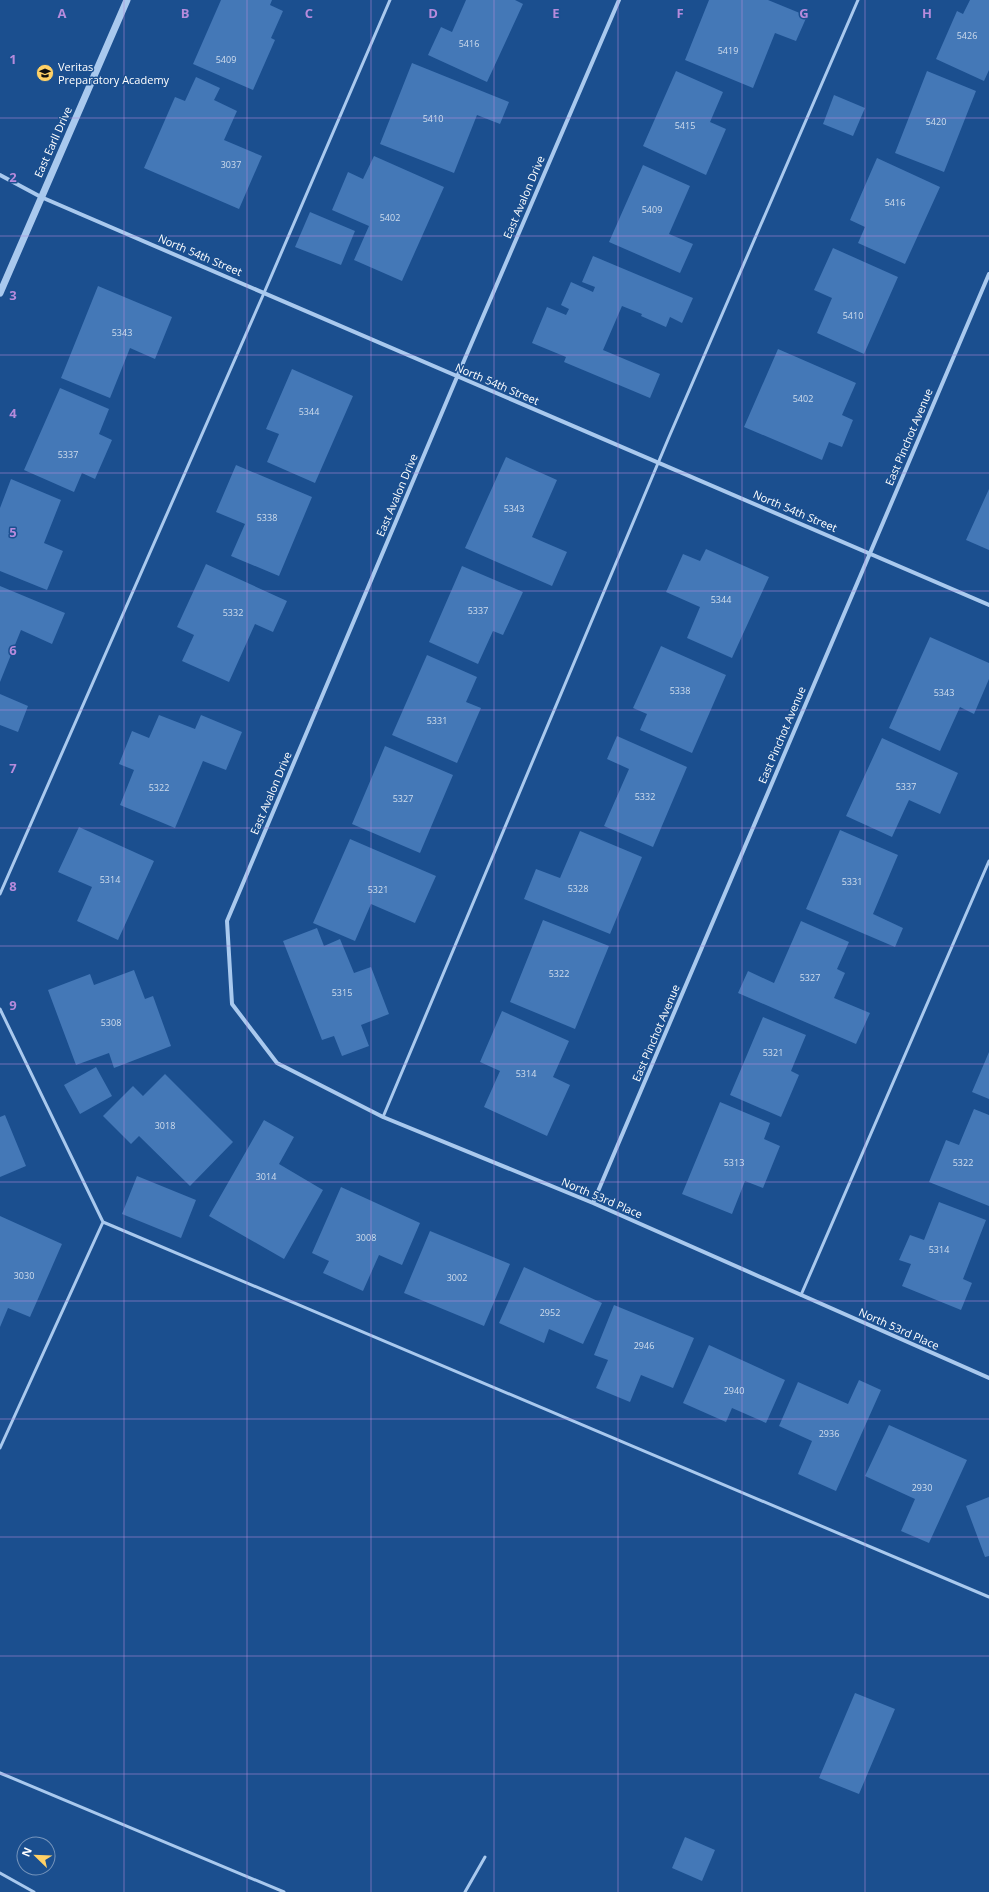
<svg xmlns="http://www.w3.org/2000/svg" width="989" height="1892" viewBox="0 0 989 1892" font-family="'Open Sans',sans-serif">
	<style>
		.building { fill: #4478b7 }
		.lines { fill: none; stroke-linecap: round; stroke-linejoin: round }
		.service { stroke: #a9c9ee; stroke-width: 3 }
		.minor { stroke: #a9c9ee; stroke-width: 4 }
		.tertiary { stroke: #a9c9ee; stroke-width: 7 }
		.grid { fill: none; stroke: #b68bdc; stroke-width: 1; stroke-opacity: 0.55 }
		.labels { text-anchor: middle; stroke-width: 3; stroke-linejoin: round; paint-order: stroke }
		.number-label { font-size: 9px; fill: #d0dded }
		.poi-label { font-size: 11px; fill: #fff; stroke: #1b4f8f; text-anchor: start }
		.street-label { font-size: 11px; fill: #fff; stroke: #1b4f8f }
		.grid-label { font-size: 13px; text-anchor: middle; font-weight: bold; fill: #b68bdc; stroke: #1b4f8f; stroke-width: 3; stroke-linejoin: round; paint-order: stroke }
	</style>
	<rect width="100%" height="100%" fill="#1b4f8f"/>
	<path class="building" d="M221 0H272L270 5 283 11 271 38 275 40 253 90 193 64Z
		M466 0H515L523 4 487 82 428 55 441 27 452 32Z
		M709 0H768L807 16 796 41 775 33 753 88 685 60Z
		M970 0H989V70L984 81 936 59 957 11 963 14Z
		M412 63 509 102 500 124 477 115 454 173 380 144Z
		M676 71 723 92 710 122 726 129 706 175 643 146Z
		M927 71 976 91 944 172 895 153Z
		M196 77 220 88 214 100 237 111 224 140 262 156 239 209 144 168 175 97 185 101Z
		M834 95 865 108 853 136 823 124Z
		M374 156 444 187 402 281 354 260 369 226 332 210 348 172 363 179Z
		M877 158 940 187 905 264 858 243 865 227 850 220Z
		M643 165 690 186 669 234 693 244 680 273 609 242Z
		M310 212 355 231 341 265 295 247Z
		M833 248 898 277 864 354 817 333 832 298 814 290Z
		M593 256 693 298 682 323 670 317 666 327 641 316 642 314 622 306 603 350 660 374 650 398 564 362 566 357 532 343 547 307 566 315 569 309 561 305 571 282 593 292 595 287 582 282Z
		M98 286 172 317 155 359 130 348 110 398 61 378Z
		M778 349 856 383 842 415 853 420 842 447 829 442 822 460 744 427Z
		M292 369 353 396 315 483 267 462 279 434 266 429Z
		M60 388 109 409 99 434 112 440 95 479 82 473 74 492 24 470Z
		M506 457 557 480 532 537 567 552 552 586 465 548Z
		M236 465 312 497 279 576 231 556 245 524 216 512Z
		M11 479 61 500 44 543 63 551 47 590 0 571V508Z
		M989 489V550L966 540Z
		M706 549 769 577 732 658 687 638 700 607 666 592 683 554 700 561Z
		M206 564 287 601 273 632 255 624 229 682 182 661 194 635 177 627Z
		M462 566 523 592 503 635 493 631 478 664 429 642Z
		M0 586 65 613 52 644 21 630 0 682Z
		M930 637 989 663V679L974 714 960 707 940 751 889 728Z
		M661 646 726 675 692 753 640 730 647 714 633 708Z
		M427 655 477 677 466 702 481 708 457 763 392 735Z
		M0 694 28 706 18 732 0 725Z
		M159 715 195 729 201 715 242 732 226 770 203 761 175 828 120 805 134 770 119 764 132 731 149 738Z
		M617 736 687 767 653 847 604 826 629 769 607 759Z
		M882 738 958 773 940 814 909 800 892 837 846 816Z
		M385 746 453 775 420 853 352 824Z
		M79 827 154 861 118 940 77 921 92 887 58 872Z
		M840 830 898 855 873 914 903 928 895 947 806 909Z
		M580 831 642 857 610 934 524 899 536 869 560 878Z
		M350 839 436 876 415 923 371 904 355 941 313 923Z
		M543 920 609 946 575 1029 510 1002Z
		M801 921 849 942 837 969 845 973 834 998 870 1013 856 1044 738 993 748 971 774 983Z
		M317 928 324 946 340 939 354 973 371 967 389 1014 361 1025 369 1046 342 1056 334 1036 322 1040 283 941Z
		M134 970 145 999 153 996 171 1046 114 1068 109 1053 76 1065 48 990 90 974 94 985Z
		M502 1011 569 1041 553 1077 570 1085 547 1136 484 1107 500 1071 480 1062Z
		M763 1017 806 1035 791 1071 799 1075 781 1117 730 1095Z
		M989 1052V1099L972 1092Z
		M96 1067 112 1096 80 1114 64 1085Z
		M165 1074 233 1142 190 1186 139 1136 131 1144 103 1116 133 1086 143 1096Z
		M720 1102 770 1123 764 1139 780 1146 763 1188 745 1181 732 1214 682 1194Z
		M974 1109 989 1115V1206L929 1182 946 1140 959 1145Z
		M5 1115 26 1166 0 1177V1117Z
		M264 1120 294 1137 279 1164 323 1190 284 1259 209 1216Z
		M137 1176 196 1200 181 1238 122 1214Z
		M341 1187 420 1223 402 1265 379 1255 363 1291 323 1273 329 1261 312 1253Z
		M939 1202 986 1220 963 1279 972 1283 961 1310 902 1286 911 1264 899 1260 910 1235 924 1240Z
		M0 1216 62 1244 30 1317 8 1308 0 1327Z
		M430 1231 510 1264 484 1326 404 1293Z
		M524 1267 602 1303 583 1344 549 1329 544 1343 499 1323Z
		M614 1305 694 1338 673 1388 641 1375 630 1402 596 1388 608 1360 594 1355Z
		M709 1345 785 1380 766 1423 732 1408 726 1422 683 1403Z
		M859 1380 881 1390 836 1491 798 1474 812 1441 779 1426 798 1382 848 1404Z
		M889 1425 967 1460 929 1543 901 1531 915 1499 865 1476Z
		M989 1497V1556L985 1557 966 1506Z
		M855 1693 895 1709 859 1794 819 1778Z
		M685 1837 715 1850 702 1881 672 1868Z"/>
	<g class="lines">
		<path class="service" d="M0 894 264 293 390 0
			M0 1009 103 1222 0 1448
			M383 1117 669 437 858 0
			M103 1222 989 1597
			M801 1295 989 861
			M0 1773 284 1892
			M0 1873 34 1892
			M465 1892 485 1857"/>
		<path class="minor" d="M619 0 457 377 227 921 232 1004 277 1063 383 1117 593 1203 989 1378
			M0 175 41 197 78 213 989 605
			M593 1203 989 274"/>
		<path class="tertiary" d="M0 293 127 0"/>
	</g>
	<path class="grid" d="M124 0V1892M247 0V1892M371 0V1892M494 0V1892M618 0V1892M742 0V1892M865 0V1892M0 118H989M0 236H989M0 355H989M0 473H989M0 591H989M0 710H989M0 828H989M0 946H989M0 1064H989M0 1182H989M0 1301H989M0 1419H989M0 1537H989M0 1656H989M0 1774H989"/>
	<defs>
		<symbol id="school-disc" viewBox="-11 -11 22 22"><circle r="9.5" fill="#ffd166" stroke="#1b4f8f"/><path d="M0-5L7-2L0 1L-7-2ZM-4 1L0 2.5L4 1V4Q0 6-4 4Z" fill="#111"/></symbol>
	</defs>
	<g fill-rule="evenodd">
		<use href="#school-disc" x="35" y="63" width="20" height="20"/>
	</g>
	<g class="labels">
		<g class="number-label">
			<text x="967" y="39">5426</text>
			<text x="469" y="47">5416</text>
			<text x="728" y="54">5419</text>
			<text x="226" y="63">5409</text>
			<text x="433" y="122">5410</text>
			<text x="936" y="125">5420</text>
			<text x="685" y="129">5415</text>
			<text x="231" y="168">3037</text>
			<text x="895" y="206">5416</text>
			<text x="652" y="213">5409</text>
			<text x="390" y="221">5402</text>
			<text x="853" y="319">5410</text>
			<text x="122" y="336">5343</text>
			<text x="803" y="402">5402</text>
			<text x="309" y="415">5344</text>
			<text x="68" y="458">5337</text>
			<text x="514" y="512">5343</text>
			<text x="267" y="521">5338</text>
			<text x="721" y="603">5344</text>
			<text x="478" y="614">5337</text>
			<text x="233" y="616">5332</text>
			<text x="680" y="694">5338</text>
			<text x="944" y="696">5343</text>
			<text x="437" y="724">5331</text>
			<text x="906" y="790">5337</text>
			<text x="159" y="791">5322</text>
			<text x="645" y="800">5332</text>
			<text x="403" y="802">5327</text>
			<text x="110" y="883">5314</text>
			<text x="852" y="885">5331</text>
			<text x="578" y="892">5328</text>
			<text x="378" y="893">5321</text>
			<text x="559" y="977">5322</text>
			<text x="810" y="981">5327</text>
			<text x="342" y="996">5315</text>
			<text x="111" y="1026">5308</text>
			<text x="773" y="1056">5321</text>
			<text x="526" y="1077">5314</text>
			<text x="165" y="1129">3018</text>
			<text x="734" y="1166">5313</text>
			<text x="963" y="1166">5322</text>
			<text x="266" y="1180">3014</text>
			<text x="366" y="1241">3008</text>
			<text x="939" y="1253">5314</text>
			<text x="24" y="1279">3030</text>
			<text x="457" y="1281">3002</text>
			<text x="550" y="1316">2952</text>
			<text x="644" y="1349">2946</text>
			<text x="734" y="1394">2940</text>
			<text x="829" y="1437">2936</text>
			<text x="922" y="1491">2930</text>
		</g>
		<g class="poi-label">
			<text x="58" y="71">Veritas<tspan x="58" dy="13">Preparatory Academy</tspan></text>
		</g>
		<g class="street-label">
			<text transform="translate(53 142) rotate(-66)" y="4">East Earll Drive</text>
			<text transform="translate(524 197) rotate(-67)" y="4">East Avalon Drive</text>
			<text transform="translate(200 255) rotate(23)" y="4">North 54th Street</text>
			<text transform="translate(497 384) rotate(23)" y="4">North 54th Street</text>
			<text transform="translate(909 437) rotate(-67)" y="4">East Pinchot Avenue</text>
			<text transform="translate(397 495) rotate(-67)" y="4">East Avalon Drive</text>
			<text transform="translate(795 511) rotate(23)" y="4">North 54th Street</text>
			<text transform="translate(782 735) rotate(-67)" y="4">East Pinchot Avenue</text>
			<text transform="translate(271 793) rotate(-67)" y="4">East Avalon Drive</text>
			<text transform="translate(656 1033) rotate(-67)" y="4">East Pinchot Avenue</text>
			<text transform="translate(602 1198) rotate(23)" y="4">North 53rd Place</text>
			<text transform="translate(899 1329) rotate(24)" y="4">North 53rd Place</text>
		</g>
	</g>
	<g class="grid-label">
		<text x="62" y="18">A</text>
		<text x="185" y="18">B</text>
		<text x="309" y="18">C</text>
		<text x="433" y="18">D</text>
		<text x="556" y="18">E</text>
		<text x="680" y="18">F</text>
		<text x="804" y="18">G</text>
		<text x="927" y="18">H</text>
		<text x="13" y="64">1</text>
		<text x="13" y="182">2</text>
		<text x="13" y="300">3</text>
		<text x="13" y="418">4</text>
		<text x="13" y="537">5</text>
		<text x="13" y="655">6</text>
		<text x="13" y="773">7</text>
		<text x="13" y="891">8</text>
		<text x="13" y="1010">9</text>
	</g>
	<g transform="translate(36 1856) rotate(293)"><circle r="19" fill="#1b4f8f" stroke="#7695bc"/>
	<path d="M0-3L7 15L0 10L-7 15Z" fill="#ffd166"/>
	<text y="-6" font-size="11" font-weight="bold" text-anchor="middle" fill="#ffffff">N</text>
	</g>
</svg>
